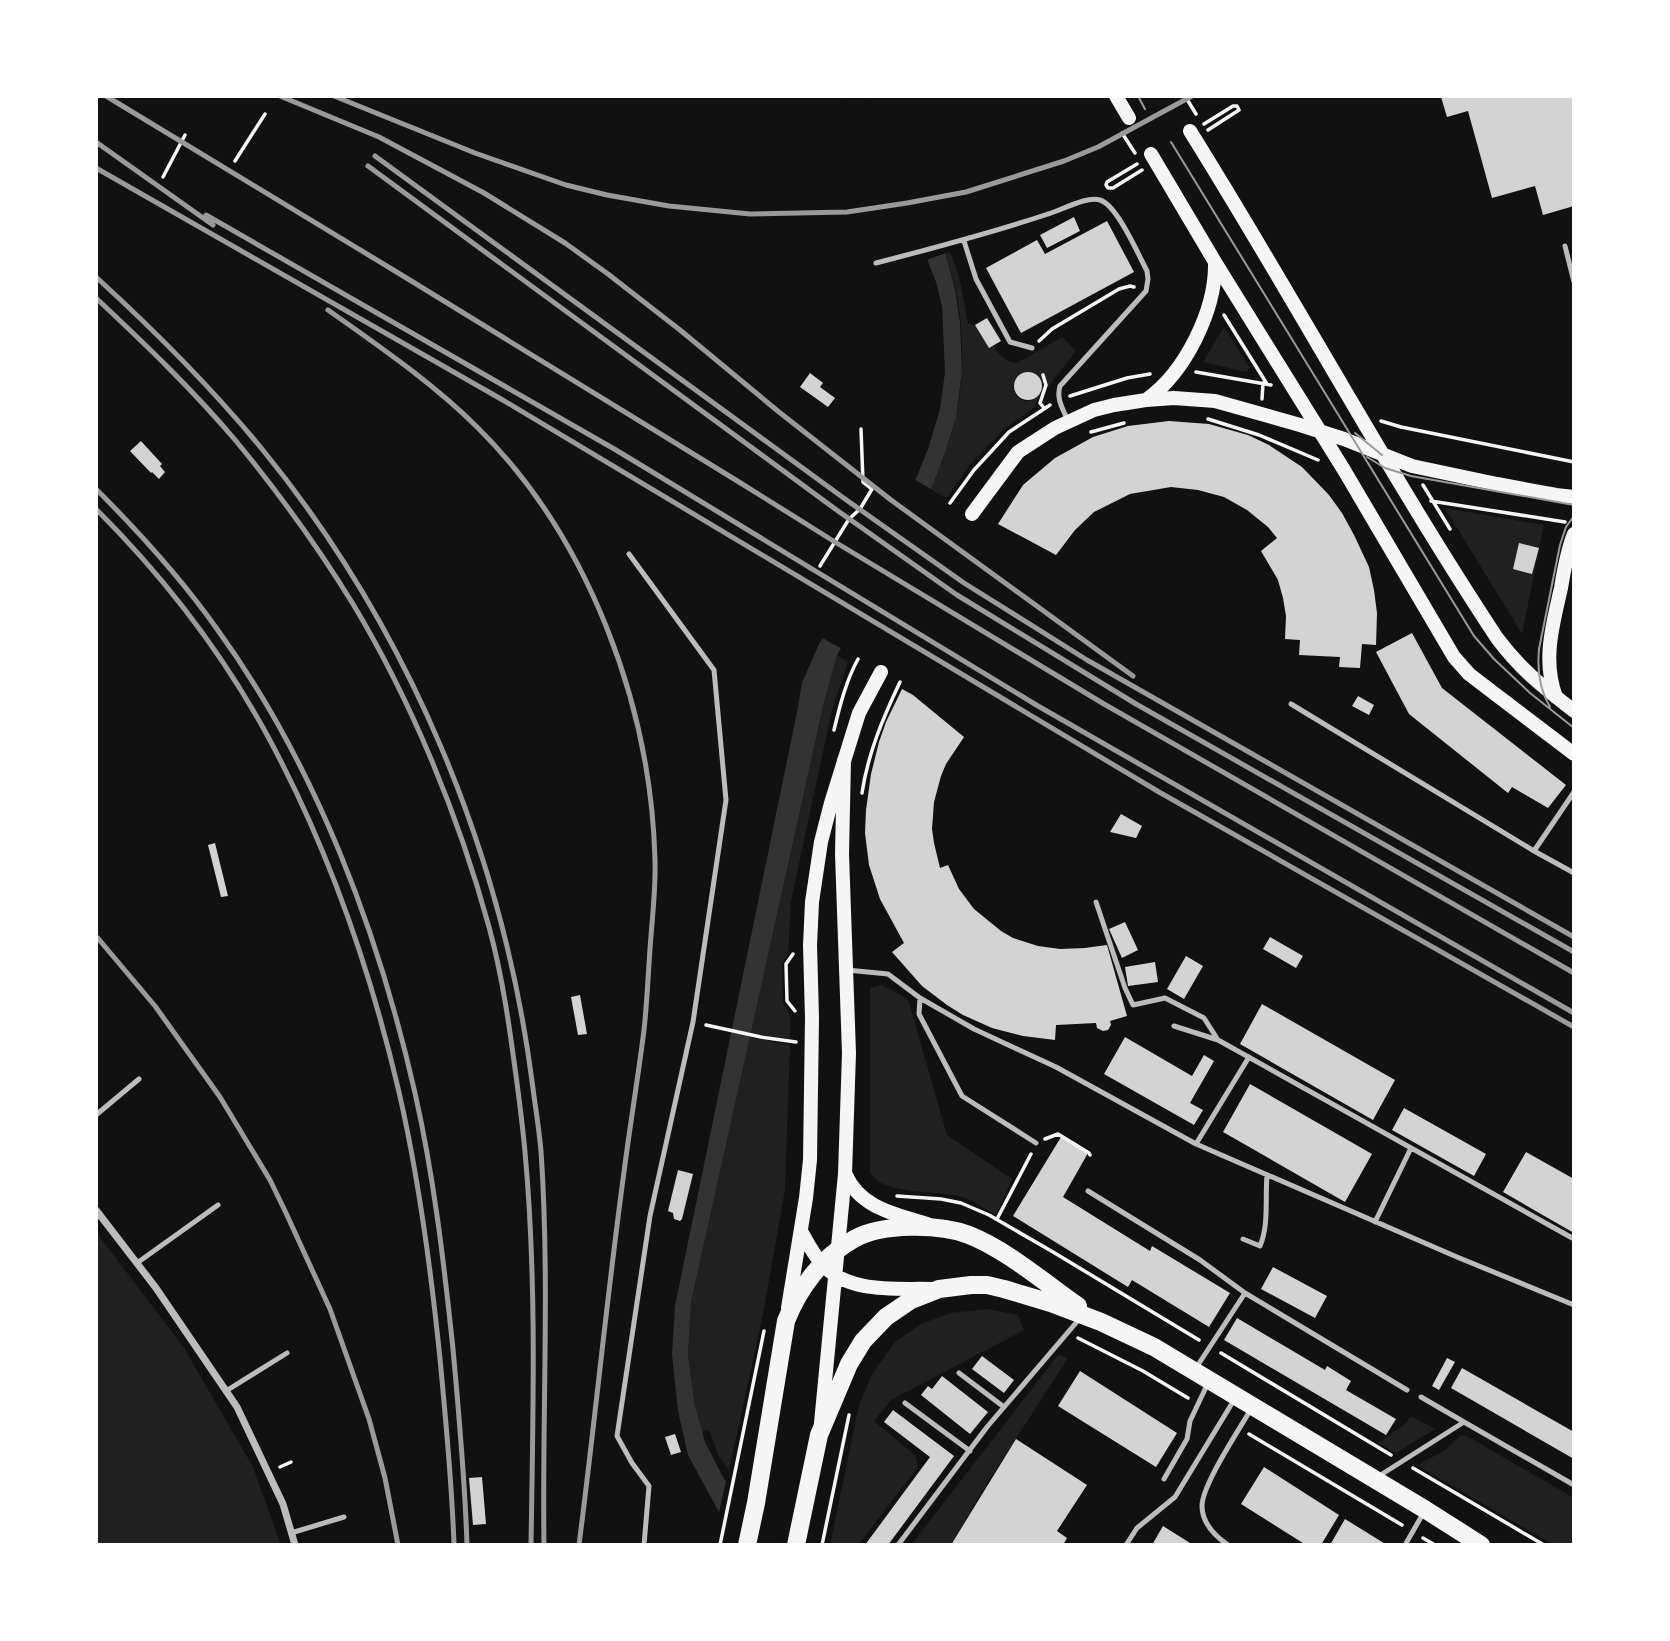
<svg xmlns="http://www.w3.org/2000/svg" width="1670" height="1641" viewBox="0 0 1670 1641" font-family="Helvetica,sans-serif">
	<style>
		.green { fill: #202020; fill-rule: evenodd }
		.water { fill: #333 }
		.pier { fill: #111 }
		.building { fill: #d3d3d3 }
		.lines { fill: none; stroke-linecap: round; stroke-linejoin: round }
		.path { stroke: #f5f5f5; stroke-width: 3.5 }
		.service { stroke: #bcbcbc; stroke-width: 5 }
		.minor { stroke: #bcbcbc; stroke-width: 7 }
		.secondary { stroke: #f5f5f5; stroke-width: 14 }
		.primary { stroke: #f5f5f5; stroke-width: 18 }
		.tram { stroke: #9a9a9a; stroke-width: 2 }
		.rail { stroke: #9a9a9a; stroke-width: 5 }
	</style>
	<rect width="100%" height="100%" fill="#111"/>
	<path class="green" d="M950 252 959 276 968 323C990 328 995 363 1017 363L1062 337 1076 351 1036 402 1035 407 1004 429 969 466 947 498 931 490C940 467 950 443 955 418 965 377 964 331 956 290 953 277 948 265 945 253ZM1027 372C1062 378 1029 418 1015 393 1010 383 1018 375 1027 372Z
		M1224 327 1249 367 1247 372 1203 362Z
		M1445 508 1544 525 1522 634Z
		M837 655 848 662 832 710 791 901 788 954 782 964 783 1003C792 1013 790 1026 790 1039L750 1033 824 702Z
		M882 985 908 999 947 1135 1012 1179 996 1215C985 1209 973 1200 962 1197 938 1189 883 1197 870 1172V988Z
		M749 1037 790 1045 785 1190 763 1314 729 1470 718 1455 709 1430 701 1432 695 1406 688 1355 691 1302Z
		M96 1232 184 1348 253 1467 281 1545H96Z
		M987 1309 1018 1315 1024 1330 891 1400 874 1421 916 1456 918 1467 858 1545H830L859 1405 872 1374 895 1342 921 1324 951 1313Z
		M1058 1355 1068 1358 986 1485 951 1545H911Z
		M1411 1416 1435 1429 1396 1453 1378 1443 1405 1424Z
		M1461 1435H1465L1574 1498V1545H1554L1418 1466 1423 1462 1444 1451Z"/>
	<path class="water" d="M945 253 955 289 960 323 962 371 956 417 945 453 931 490 837 655 824 702 691 1302 688 1355 695 1406 705 1442 724 1479 744 1504 728 1525 719 1512 688 1455 678 1411 672 1354 675 1306 797 712 802 683 819 644 915 481 928 449 940 409 945 372 942 306 936 282 927 259Z"/>
	<path class="pier" d="M840 96H869L948 252 924 261Z
		M912 478 934 491 844 650 819 636Z
		M727 1477 747 1502 788 1545H741L718 1517Z"/>
	<path class="building" d="M1444 96H1574V206L1543 215 1535 186 1492 198 1468 111 1447 117 1441 97Z
		M1074 217 1080 231 1047 248 1040 235Z
		M1107 221 1134 272 1021 333 986 268 1037 240 1045 254Z
		M987 318 1001 341 989 348 975 325Z
		M1014 386a14 14 0 1 1 28 0a14 14 0 1 1-28 0Z
		M810 373 823 383 820 387 835 398 828 407 800 387Z
		M1169 421 1209 424 1248 435 1269 445 1302 467 1329 495 1342 513 1354 535 1369 567 1374 590 1377 613 1376 645 1362 644 1360 668 1339 667 1340 657 1299 655 1300 640 1285 639 1286 616 1283 598 1278 580 1261 551 1277 538 1268 527 1247 510 1224 497 1198 490 1171 487 1130 494 1094 512 1075 530 1056 555 998 524 1023 485 1055 458 1093 437 1128 426Z
		M141 441 162 464 160 466 165 472 159 479 152 472 151 473 130 451Z
		M1519 543 1539 548 1532 574 1513 569Z
		M1412 633 1442 688 1566 785 1548 808 1512 787 1508 793 1409 714 1376 652Z
		M902 689 913 695 964 737 946 764 941 776 934 802 932 829 934 843 940 868 948 865 959 889 974 909 1001 931 1013 938 1038 946 1060 949 1085 948 1107 945 1127 1016 1110 1021 1111 1025 1108 1030 1103 1031 1097 1028 1096 1023 1056 1025 1055 1040 1023 1036 992 1028 963 1015 947 1005 922 986 892 952 904 943 880 899 869 865 865 833 866 810 871 774 879 742 886 722Z
		M1358 696 1374 705 1369 715 1352 706Z
		M1121 814 1142 826 1136 838 1110 832Z
		M215 843 228 896 221 897 208 845Z
		M1125 922 1138 950 1122 958 1109 929Z
		M1270 937 1303 956 1296 968 1263 949Z
		M1186 956 1203 966 1184 999 1167 989Z
		M1155 962 1158 982 1128 986 1125 967Z
		M580 995 587 1034 578 1035 571 997Z
		M1262 1004 1395 1080 1373 1120 1240 1044Z
		M1125 1037 1192 1076 1204 1055 1214 1061 1190 1103 1203 1110 1194 1125 1104 1074Z
		M1250 1084 1372 1154 1345 1202 1223 1132Z
		M1404 1108 1486 1154 1474 1176 1392 1130Z
		M1061 1137 1088 1153 1063 1197 1150 1251 1152 1246 1230 1293 1209 1327 1132 1280 1128 1287 1013 1216Z
		M1526 1152 1574 1179V1233L1503 1192Z
		M678 1170 693 1174 682 1219 680 1221 674 1219 673 1213 668 1211Z
		M1273 1267 1327 1296 1315 1318 1261 1289Z
		M1237 1318 1325 1370 1327 1366 1351 1381 1346 1390 1396 1419 1386 1435 1224 1340Z
		M982 1356 1014 1380 1004 1393 972 1369Z
		M1447 1358 1455 1362 1439 1390 1432 1386Z
		M1462 1368 1574 1432V1459L1451 1388Z
		M1080 1371 1177 1433 1156 1467 1058 1406Z
		M942 1376 988 1412 970 1434 921 1395 928 1386 932 1389Z
		M893 1410 954 1456 888 1545H865L930 1457 884 1422Z
		M675 1434 681 1452 671 1455 665 1437Z
		M1016 1439 1087 1485 1057 1531 1067 1538 1063 1545H951Z
		M1264 1467 1339 1515 1321 1545H1306L1241 1504Z
		M482 1477 486 1524 473 1525 469 1478Z
		M1345 1519 1387 1545H1330Z
		M1163 1526 1190 1543 1189 1545H1152Z"/>
	<g class="lines">
		<path class="path" d="M1185 96 1196 114
			M1204 124 1233 106H1237L1239 110 1208 130
			M1122 133 1135 153
			M235 161 265 114
			M1137 164 1107 182 1106 185 1108 188H1113L1142 170
			M163 177 185 135
			M1224 315 1267 384
			M1039 341 1052 329 1119 289 1130 286 1134 287
			M1196 372 1271 385
			M1043 375 1046 385 1040 403 1044 408
			M1070 396 1127 378 1150 374
			M1262 399 1263 383
			M1208 419 1259 435 1318 460
			M1381 421 1401 427 1574 462
			M1091 432 1124 423
			M1423 485 1450 529
			M1431 501 1565 522
			M950 503 974 470 1009 432 1050 405
			M820 566 849 519 860 509 872 489 863 482 861 429
			M834 730C840 705 846 681 858 659
			M862 793C868 753 883 718 900 682
			M793 954 786 964 787 1001 795 1011
			M706 1025 761 1037 796 1042
			M1045 1139 1058 1134 1089 1153 1090 1155
			M897 1196 941 1199 961 1203 989 1215 1053 1252 1199 1340
			M997 1219 1031 1154
			M1078 1338 1143 1371 1188 1398
			M1221 1353 1391 1455
			M1249 1434 1402 1525
			M280 1467 291 1462
			M1413 1468 1544 1545
			M1423 1538 1435 1545
			M720 1545 764 1331
			M822 1545 849 1415"/>
		<path class="service" d="M964 241 976 279 1010 342 1032 348
			M1565 246 1574 282
			M876 263C934 248 991 233 1048 214 1062 210 1086 196 1100 200 1117 205 1138 254 1147 271L1148 279 1146 291 1060 386C1056 399 1063 409 1068 421
			M629 554 714 670 726 800 693 1022 650 1216 617 1436 632 1463 649 1486 644 1545
			M1291 704 1534 851 1574 873
			M1534 851 1574 792
			M1096 902 1125 988 1133 1005 1165 998 1204 1018 1218 1040
			M847 970 888 974 920 998 974 1029 1056 1067 1196 1144 1457 1257 1574 1305
			M920 998 919 1014 962 1096 1036 1143
			M1174 1026 1218 1040 1574 1239
			M96 1115 139 1079
			M1196 1144 1249 1057
			M1088 1191 1200 1260 1245 1293 1196 1368
			M1375 1222 1411 1148
			M1243 1239 1260 1246C1269 1225 1265 1199 1267 1175
			M137 1263 218 1205
			M1245 1293 1407 1390
			M959 1373 1004 1407
			M226 1391 287 1353
			M1421 1397 1464 1422
			M905 1403 970 1451
			M1379 1476 1464 1422 1574 1485
			M1164 1479 1187 1439 1190 1421 1208 1383
			M291 1533 344 1517
			M898 1545 987 1427 1081 1317
			M1126 1545 1137 1528 1175 1497 1234 1400
			M1228 1545C1215 1536 1202 1523 1202 1506 1202 1485 1239 1430 1251 1409
			M1405 1545 1424 1512"/>
		<path class="minor" d="M96 1210 156 1288 237 1407 283 1504 295 1545"/>
		<path class="secondary" d="M1116 96 1129 118
			M1190 131C1295 299 1388 473 1497 638 1521 670 1543 687 1574 711
			M1151 154 1215 262 1344 470 1454 657 1469 674 1482 684 1574 754
			M1146 400C1185 373 1216 310 1215 263
			M972 514 1018 452 1055 428 1094 410 1114 405 1146 400 1174 398 1215 401 1300 425 1344 439 1412 466 1497 484 1556 495 1574 497
			M1556 697C1542 660 1553 624 1561 588 1564 570 1567 551 1574 534
			M846 1175C860 1208 896 1214 927 1224
			M801 1231C807 1242 813 1254 822 1264 849 1294 895 1288 932 1289
			M788 1308 806 1198 810 1160 812 1018 810 945 812 902 821 842 831 803 859 713 881 672
			M821 1423 845 1174 849 1053 842 854 844 760"/>
		<path class="primary" d="M747 1545 756 1503 786 1321C799 1288 822 1257 854 1239 882 1223 940 1224 969 1235 1007 1250 1045 1283 1078 1306
			M796 1545 819 1435 849 1364 863 1341 886 1317 911 1300 939 1289 971 1285H987L1004 1289 1051 1303 1101 1322 1154 1347 1426 1510 1481 1545"/>
		<path class="tram" d="M1138 96 1145 109
			M1171 142 1474 636 1494 659 1530 693 1574 728
			M1355 433 1382 455
			M1367 457 1385 468 1411 476 1574 505
			M1550 707C1539 689 1537 670 1539 649L1560 545 1566 527 1574 516"/>
		<path class="rail" d="M106 96 395 271 739 482 835 542 1104 704 1574 973
			M280 96 379 137 484 193 565 243 608 274 680 330 779 412 891 500 1133 676
			M334 96 475 153 566 185 607 195 669 206 750 214 847 212 907 203 966 192 1064 161 1098 147 1192 96
			M96 142 213 225
			M375 156 845 499 964 583 1087 660 1574 937
			M368 166 838 511 957 595 1136 704 1574 952
			M96 168 501 399 1159 792 1574 1027
			M206 215 616 450 1038 706 1574 1013
			M96 277C155 331 212 388 262 449 409 629 502 852 532 1081 535 1105 539 1128 541 1151 550 1282 542 1414 544 1545
			M96 298C145 344 193 390 236 441 278 492 318 547 353 604 412 702 459 817 489 927 503 978 510 1031 517 1083 520 1106 523 1129 525 1152 537 1282 533 1414 531 1545
			M328 310C380 347 433 383 478 428 589 538 651 706 655 860 656 889 652 919 650 949 648 976 647 1003 644 1030 638 1078 630 1125 624 1172 607 1296 595 1421 579 1545
			M96 489C140 533 181 578 217 629 315 764 378 930 415 1093 434 1177 444 1264 453 1349 459 1414 465 1479 467 1545
			M96 509C162 575 221 651 266 733 327 845 370 968 399 1092 419 1179 431 1270 440 1359 446 1421 452 1483 454 1545
			M96 936 155 1006 220 1097 270 1180 286 1213 330 1309 369 1419 385 1478 398 1545"/>
	</g>
	<rect width="1670" height="1641" fill="none" stroke="#ffffff" stroke-width="196"/>
</svg>
